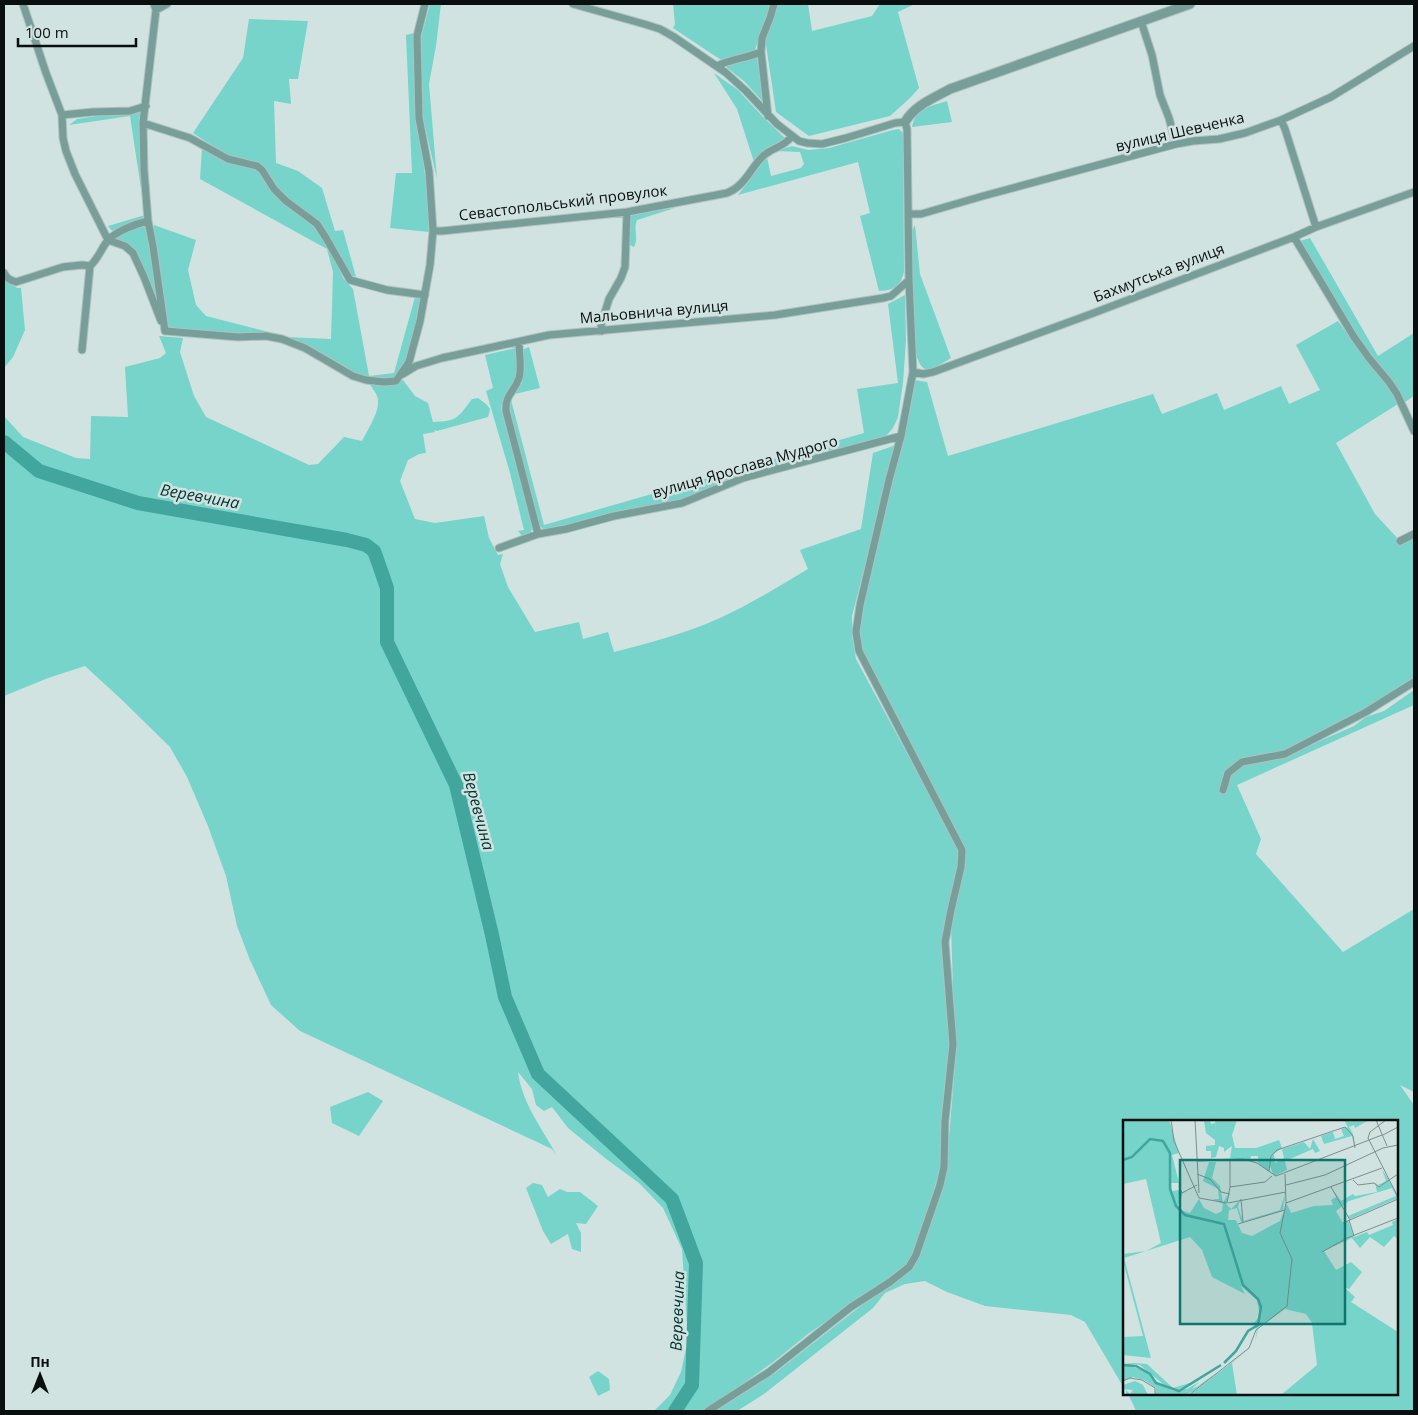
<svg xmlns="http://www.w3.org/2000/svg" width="1418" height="1415" viewBox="0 0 1418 1415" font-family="'Open Sans',sans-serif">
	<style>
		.green { fill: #76d4cb }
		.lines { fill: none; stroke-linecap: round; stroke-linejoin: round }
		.river { stroke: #42a69e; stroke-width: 14 }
		.minor-casing { stroke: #b0c1bf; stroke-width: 9 }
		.tertiary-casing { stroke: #b0c1bf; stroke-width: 11 }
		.minor { stroke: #789e9a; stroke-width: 7 }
		.tertiary { stroke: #789e9a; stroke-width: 9 }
		.labels { text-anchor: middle; stroke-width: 5; stroke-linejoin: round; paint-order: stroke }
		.street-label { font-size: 15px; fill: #090f0f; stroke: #d0e3e0 }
		.water-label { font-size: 16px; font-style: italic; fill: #01332f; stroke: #d0e3e0 }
		.inset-river { fill: none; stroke: #42a69e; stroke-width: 2.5 }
		.inset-road { fill: none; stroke: #808e8c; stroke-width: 1 }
		.view { fill: #0f766e; fill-opacity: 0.15; stroke: #0f766e; stroke-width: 2.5 }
		.inset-edge { fill: none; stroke: #090f0f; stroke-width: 2.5 }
	</style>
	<rect width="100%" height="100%" fill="#d0e3e0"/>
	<path class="green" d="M430 4H441L436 46 429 84 437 179 423 118 421 38Z
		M673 4H771C767 20 760 34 755 50L721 60 673 28 675 24Z
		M776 4H808L812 31 872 16 880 4H915L898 12 919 88 910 98 890 116 809 136 776 112 765 38Z
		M249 19 308 21 298 79H289L291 104 274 101 276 163 298 171 322 188 335 231 343 230 356 277 352 276 320 222 284 196 261 166 225 154 193 133 243 58Z
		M414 33 416 125 422 149 427 194 429 232 390 228 396 173H412L406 35Z
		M757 56 764 103 745 82 725 66 735 61Z
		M714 73 738 90 764 118 786 139 768 147 754 162 737 109Z
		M947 101 952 122 912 127C915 108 931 106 947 101Z
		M143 109 145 215 144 220 116 232 111 230 108 226 145 215 130 116 69 125 77 119Z
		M899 129 903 133 904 272C900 287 894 290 879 291L860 216 870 213 858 162 738 195 767 157 771 176 801 168 804 164 800 152 776 151 792 146 808 150 829 148 893 130Z
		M202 148 254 168 261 172 315 225 327 249 333 255 343 278 353 289 369 376 394 373 415 297 420 298 421 304 406 360 396 376 391 379 369 378 355 374 286 337 331 339 333 272 327 249 200 179Z
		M675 208 637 220C633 229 639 238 634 247L630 245V218L633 214Z
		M146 223 162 320 135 254 112 239 118 235Z
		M154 225 196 240 188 270 196 305 206 316 269 332 235 334 168 330 154 235Z
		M915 225 920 274 951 358C931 370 921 379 915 349L912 253V231Z
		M1310 238 1378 356 1414 333V396L1405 402 1393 383 1365 348 1300 241Z
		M4 280 17 288H21L25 330 13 357 4 368Z
		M905 295 906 340 903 383 898 417 893 428 886 436 747 474 682 499 550 530 544 529 538 525 508 408 511 400 544 525 864 433 857 389 898 383 888 304Z
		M1338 321 1367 360 1385 381 1398 404 1336 443 1375 514 1400 541 1414 536V681L1378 702 1284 753 1245 760 1230 774 1243 764 1288 755 1354 726 1366 717 1384 711 1414 690V705L1237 785 1261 839 1256 854 1343 952 1414 909V1092L1400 1085 1414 1105V1411H1136L1133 1404 1128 1394H1397V1121H1124V1388L1085 1322 1071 1315 985 1306 947 1292 925 1281 905 1284 885 1293 873 1308 764 1394 737 1411H716L775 1373 876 1294 910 1269 919 1258 946 1173 957 1042 954 1021 951 925 960 888 964 864V849L961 841 863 652 858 630 862 605 914 380 927 382 948 456 1153 394 1162 414 1217 393 1224 410 1281 386 1289 404 1320 390 1296 345Z
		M159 336 183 338 180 352 194 396 206 417 309 465 318 464 344 437 362 441C367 431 378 414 378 403 379 395 372 388 368 382L388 385 403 380 415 396 428 403 433 422C457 421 457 419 472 399L478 398 486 404 490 409 488 417 437 431 434 430 435 432 423 434 426 453 419 454 408 460 400 481 415 519 435 523 484 516 489 538 498 555 503 554 500 564 508 587 535 632 579 622 583 639 608 632 614 652C650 643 686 633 720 618 751 604 779 586 808 569L800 550 861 529 873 453 896 445 852 616V636L856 659 949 831 959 852 960 865 942 945 946 1001 951 1039 940 1170 916 1246 908 1265 808 1334 772 1363 707 1409 703 1411H654L670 1395 681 1372 688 1339 682 1249 663 1208 639 1183 605 1158 568 1128 552 1107 544 1111 536 1105 532 1089 518 1072C522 1104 543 1129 557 1156L552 1149 300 1031 271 1005 250 960 237 926 226 876 208 826 187 777 170 747 121 699 85 666 48 678 4 696V416L23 437 76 458 90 459 91 416 128 417 125 367 160 358 166 353Z
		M529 347 540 388 515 394 522 383 524 370V349Z
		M516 348C517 358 520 370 515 380 510 392 503 394 501 409L533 526 531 532 523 537 518 531 524 530 510 473 486 391 493 388 485 355Z
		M368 1092 383 1101 359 1136 332 1123 330 1107Z
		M533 1183 542 1185 548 1197 560 1189 567 1192H580L598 1206 586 1224 576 1223 581 1233V1252L572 1249 568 1234 551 1244 543 1231 526 1188Z
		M598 1371 609 1379 610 1390 598 1396 589 1377Z"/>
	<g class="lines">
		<path class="river" d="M4 442 39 471 138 503 347 540 366 545 374 551 377 559 387 588V642L456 785 492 935 505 997 538 1074 672 1199 696 1263 692 1385 675 1411"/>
		<defs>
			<path id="minor" d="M23 4 46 73 62 115 63 138 66 151 75 174 108 240
				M154 4 156 10 143 123 144 170 148 221 153 246 165 331
				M573 4 644 24 660 29 674 37 725 72 746 91 777 124 799 141 807 143 822 144 846 138 895 123 905 122 907 129 909 280 913 372 901 436 889 480 860 605 856 632 859 651 962 850 961 867 951 910 945 942 953 1044 945 1121 944 1167 940 1185 916 1255 909 1267 890 1282 851 1307 769 1372 708 1411
				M156 10 167 4
				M1141 21 1152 55 1160 95 1169 118 1176 144
				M717 66C731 59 747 58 761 52
				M62 115 93 112 130 111 146 106
				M768 116 761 52 762 38 770 18 774 4
				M1281 120 1285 129 1316 227
				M143 123 190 138 228 159 257 166 262 170 274 189 286 201 317 224 326 238 350 280 387 290 425 295
				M908 214H921L983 196 1176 144 1193 141 1219 139 1245 133 1281 120 1331 97 1414 46
				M433 231H442L627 212 727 193C745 186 750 169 763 156 773 147 783 148 792 136
				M1294 237 1354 337 1369 358 1389 382 1397 394 1414 431
				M108 240 125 246 133 253 144 277 161 321
				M4 273C7 279 10 280 16 282L63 267 82 265 90 266C98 259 101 249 108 240 117 231 135 224 148 221
				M165 331 238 337 266 336 282 339 305 348 353 376 366 380 384 382 396 381 409 362 420 321 430 265 433 231 429 171 419 118 417 36 425 4
				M602 331 601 325 609 299 621 278 625 267 627 212
				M519 342C519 353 522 368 519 378 514 393 505 394 506 411L538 534
				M82 350 90 266
				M913 372 923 374 933 372 1091 314 1294 237 1316 227 1414 192
				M403 374 416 366 442 358 549 335 775 315 883 298 891 296 909 280
				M1400 541 1414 534
				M499 548 538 534 566 529 614 516 682 503 743 478 901 436
				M1223 790 1228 773 1242 762 1285 754 1366 712 1414 682"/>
			<path id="tertiary" d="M905 122C915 105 934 98 950 89L1190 4"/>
		</defs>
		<use href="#minor" class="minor-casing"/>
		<use href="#tertiary" class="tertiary-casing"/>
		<use href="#minor" class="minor"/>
		<use href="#tertiary" class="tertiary"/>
	</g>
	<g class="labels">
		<g class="street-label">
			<text transform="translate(1180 132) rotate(-13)" y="5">вулиця Шевченка</text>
			<text transform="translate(563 203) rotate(-7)" y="5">Севастопольський провулок</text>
			<text transform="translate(1159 273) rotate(-21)" y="5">Бахмутська вулиця</text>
			<text transform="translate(654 312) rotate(-5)" y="5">Мальовнича вулиця</text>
			<text transform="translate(745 467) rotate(-16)" y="5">вулиця Ярослава Мудрого</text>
		</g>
		<g class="water-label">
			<text transform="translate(200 496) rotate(10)" y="6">Веревчина</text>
			<text transform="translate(479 811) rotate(75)" y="6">Веревчина</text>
			<text transform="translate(677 1311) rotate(-88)" y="6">Веревчина</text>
		</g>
	</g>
	<g transform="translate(1123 1120)">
		<rect width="275" height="275" fill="#d0e3e0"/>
		<path d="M0 0H46L56 33 49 35 56 63H48L49 71 56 70 60 73 55 85 60 91 67 93 76 79 81 88 93 94 99 91 100 84 90 79H96L95 69 80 61 86 42H93L89 58 97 66 100 83 105 74 103 84 108 89 117 80 115 87 120 101 157 90 162 74 160 90 136 98 118 102 114 88 106 90 105 100H113L119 113 129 116 157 101 164 84 168 93 191 86 210 85 208 80 213 77 216 80 209 68 218 81 230 74 232 76 254 72 252 63 256 67 261 64 255 66 253 62 255 65 263 61 259 49 270 67 275 78 227 99 225 96 273 76 269 68 226 81 213 91 220 103 225 100 231 117 244 112 246 115 270 105 269 102 275 99V119L271 116 261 127 247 117 237 128 229 118 201 131 213 150 228 142 239 152 226 169 221 167 232 177 228 182 275 212V275H158L194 245 189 203 183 194 162 189 135 209 132 222 134 209 158 191 133 209 130 204 137 196 134 180 118 166 122 174 89 157 79 130 67 117 1 138 28 238 0 235V217L20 216 0 141V134L23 131 38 123 23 59 0 64ZM87 0 88 4 92 3 93 15 92 0H114L109 15 112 28H133L156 20 159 28 151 34 152 43 161 38 159 29 181 22 187 29 190 19 197 31 192 33 190 29 162 41 164 50 151 56 146 44V52L135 43V36H128L127 40 99 38H107L109 26 101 32V28L96 26 93 37 88 38V31H83V26L92 25V20L83 13 81 1 73 2ZM221 0 244 1 232 8 231 5 226 7 230 14 231 26 229 16 201 24 198 16 210 12 212 19 221 16 218 9 225 7ZM130 226 109 243 114 275H67ZM11 243 24 244 50 268 70 262 56 269 45 268 17 245 12 244 5 245 24 252 32 262 51 271 64 269 76 262 69 269 75 266 96 251 71 271 62 275H32L33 268 21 260 10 257 0 261V244ZM12 261 20 265 25 275H3V270L7 274 10 270 0 269V265Z" fill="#76d4cb"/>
		<path class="inset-river" d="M0 40 9 37 27 19 40 21 47 33V69L53 86 62 95 101 104 120 165 135 179 138 187 135 205 125 211 113 231 101 243M0 245 13 246 27 254 33 263 56 271 98 245"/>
		<path class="inset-road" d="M48 0 51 21 76 78M62 0H79M72 0 76 73M253 0 264 26M263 0 247 12 245 18 275 77M260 15 275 7M75 41 120 39 134 43 153 56 259 15M146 51 148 36 154 30 222 7 230 16 232 28M74 54 87 59 98 72 107 74M230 60 235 65 251 63 256 67 275 54M163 65 202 55 260 28 275 25M56 66 59 73 74 65M107 67 142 62 149 56M208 67 227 100M76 78 104 83 107 67V40M118 79 120 102M105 83 163 72M163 83 259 48M226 100 231 116M220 103 275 79M115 104 162 90M199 132 224 118 275 98M0 261 7 258 19 260 32 268V275M66 275 126 228 133 210 164 186 169 139 157 113 163 83 162 54"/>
		<path class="view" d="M57 40H222V204H57Z"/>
		<rect width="275" height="275" class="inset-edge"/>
	</g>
	<rect width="1418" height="1415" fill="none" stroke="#090f0f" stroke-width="10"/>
	<g transform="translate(40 1375)" stroke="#d0e3e0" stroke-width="4" paint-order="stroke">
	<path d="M0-4L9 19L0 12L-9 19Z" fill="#090f0f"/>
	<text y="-8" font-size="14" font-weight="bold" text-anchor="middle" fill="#090f0f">Пн</text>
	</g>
	<path d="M18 38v8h118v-8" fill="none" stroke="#090f0f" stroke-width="2.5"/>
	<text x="25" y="38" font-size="15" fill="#090f0f" stroke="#d0e3e0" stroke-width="4" paint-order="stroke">100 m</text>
</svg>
